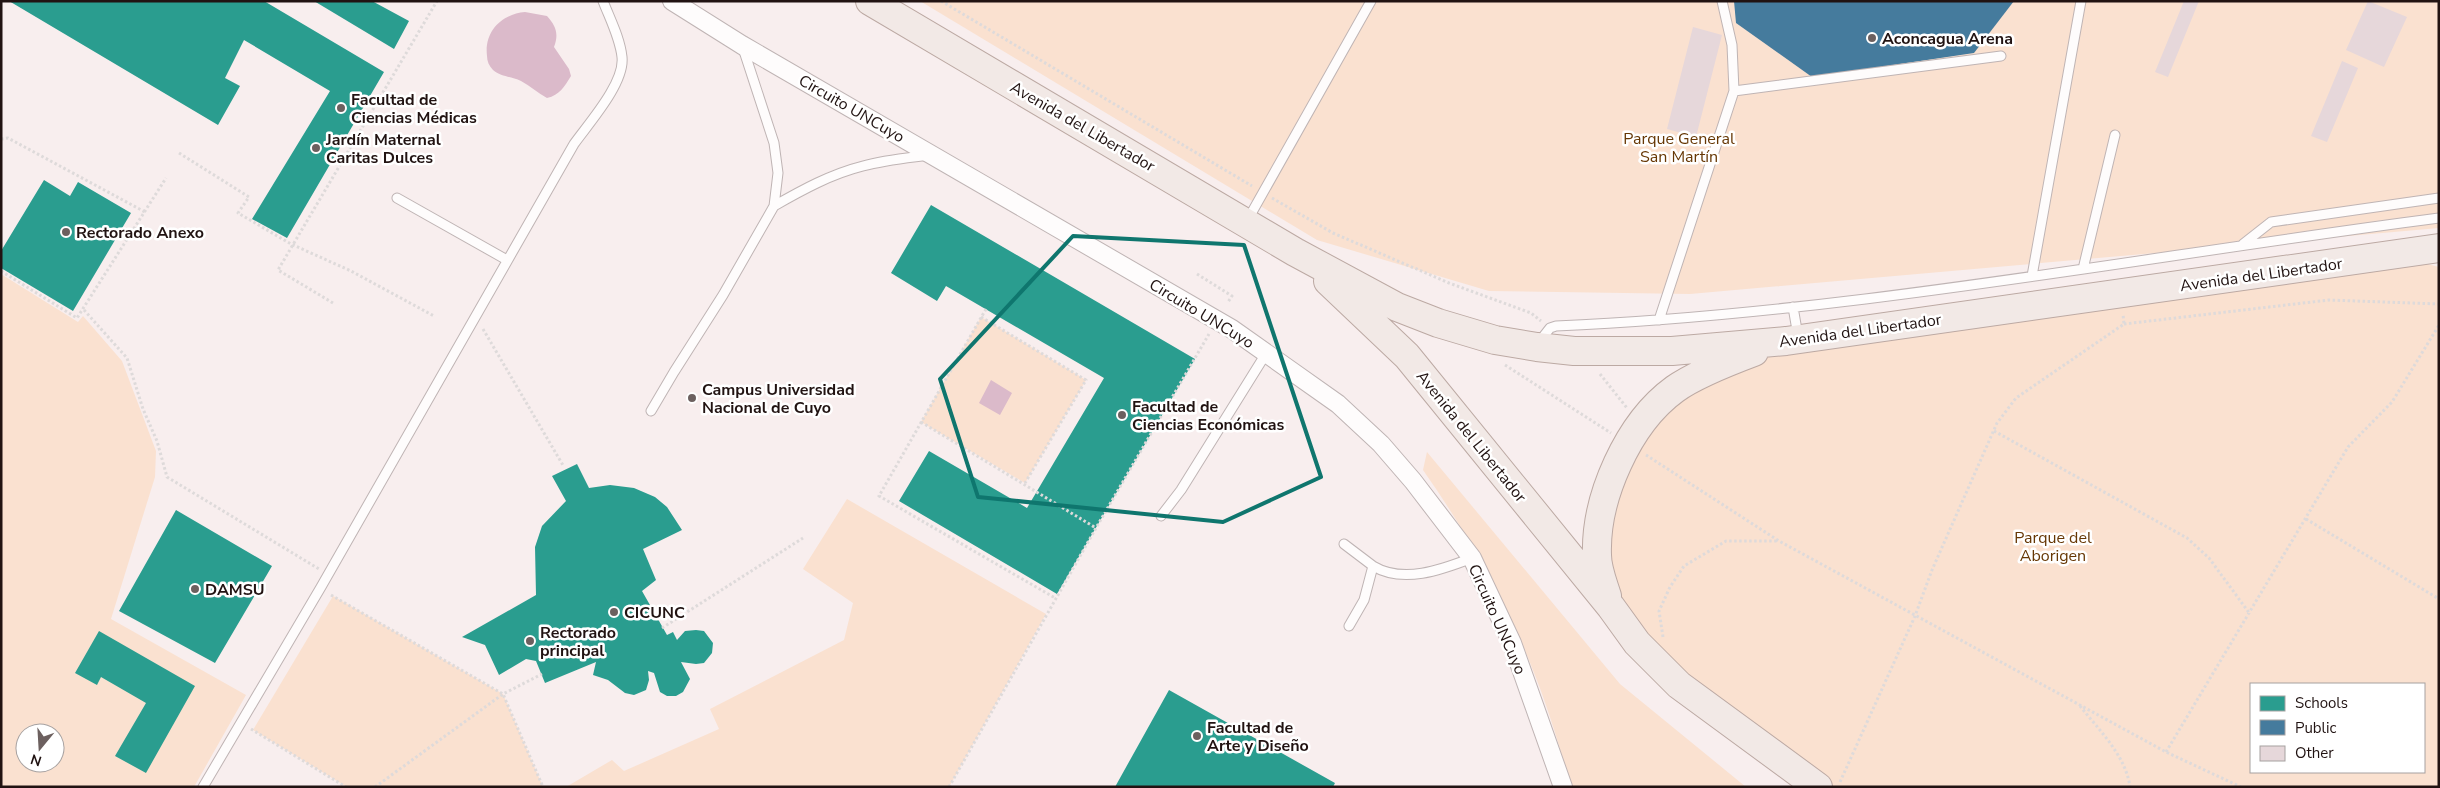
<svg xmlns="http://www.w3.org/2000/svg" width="2440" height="788" viewBox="0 0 2440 788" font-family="'Nunito Sans',sans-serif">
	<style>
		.green { fill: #fae1d0; fill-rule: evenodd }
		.water { fill: #dbbaca }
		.schools { fill: #2a9d8f }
		.public { fill: #457b9d }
		.building { fill: #e6d7da }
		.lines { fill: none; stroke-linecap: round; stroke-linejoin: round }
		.lane-casing { stroke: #bfb4b4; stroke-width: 11 }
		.street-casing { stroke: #bfb4b4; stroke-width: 20 }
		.primary-casing { stroke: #bca9a3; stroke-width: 30 }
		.path { stroke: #dedada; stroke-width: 3; stroke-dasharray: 2.5 2.5; stroke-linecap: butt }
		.lane { stroke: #fefcfc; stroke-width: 9 }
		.street { stroke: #fefcfc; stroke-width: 18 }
		.primary { stroke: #f2e9e6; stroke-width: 28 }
		.marked { fill: none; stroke: #0f766e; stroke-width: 4; stroke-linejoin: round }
		.poi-dot { fill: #6c605f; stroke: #fff; stroke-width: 2 }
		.labels { text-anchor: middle; stroke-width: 5; stroke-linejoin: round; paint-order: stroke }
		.poi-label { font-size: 16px; font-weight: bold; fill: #211312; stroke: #fff; text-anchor: start }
		.street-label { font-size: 16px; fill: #211312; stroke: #fff }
		.park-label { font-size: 16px; fill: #663704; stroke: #fff }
	</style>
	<rect width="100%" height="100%" fill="#f8eeee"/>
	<path class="green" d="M920 1H2439V228L1690 294 1489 291 1317 240Z
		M2396 256 2439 267V787H1818L1679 685 1601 578 1597 557 1647 415 1743 356ZM2251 684H2424V772H2251Z
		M1 274 78 322 83 316 122 361 156 451 155 477 111 619 246 695 194 787H1ZM25 733H55V763H25Z
		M981 317 1086 380 1025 483 921 422Z
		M1427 452 1620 684 1746 787H1570C1541 668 1493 570 1423 470Z
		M847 499 1046 614 949 787H566L612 760 624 771 719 729 710 709 844 640 853 603 803 569Z
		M333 596 503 694 543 787H347L253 730Z"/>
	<path class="water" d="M525 12 547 16C556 26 559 34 554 47L569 69 571 76C564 87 560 95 547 98 538 93 530 86 521 81 511 76 501 77 493 70 489 66 487 61 487 56 484 31 502 14 525 12Z
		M991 380 1012 393 1000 415 979 403Z"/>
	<path class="schools" d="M9 1H264L384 72 287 238 252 219 330 91 244 40 225 78 240 86 218 125Z
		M314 1H372L409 21 394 49Z
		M44 180 70 196 78 182 131 213 73 311 1 268V251Z
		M931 205 1195 359 1057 594 899 501 929 451 1027 508 1104 378 946 286 937 301 891 273Z
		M577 464 589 488 610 485 634 488 655 497 667 507 682 530 643 549 656 580 642 591 667 635 673 632 677 640 685 631 696 630 704 631 713 643 712 653 704 663 696 664 681 662 690 679 683 692 676 696H667L660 692 654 673 648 671 649 680 646 690 634 695 625 693 608 680 593 675 596 662 545 683 536 661 526 659 499 675 485 645 462 637 536 595 535 547 542 526 566 501 552 476Z
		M176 510 272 566 215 663 119 611Z
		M99 631 195 686 146 773 115 756 146 703 101 677 97 685 75 673Z
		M1169 690 1335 783 1333 787H1115Z"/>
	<path class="public" d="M1734 1H2014L1974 53 1812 77 1736 23Z"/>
	<path class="building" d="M2184 1H2199L2168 77 2155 72Z
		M2368 1 2407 17 2384 67 2346 50Z
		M1693 27 1722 35 1696 137 1667 129Z
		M2342 61 2358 68 2327 142 2311 136Z"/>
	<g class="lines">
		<defs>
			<path id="lane" d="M1734 91 2001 56
				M397 198 507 260
				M774 206C802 190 831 174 863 166 885 160 907 158 929 155
				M1247 221 1371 1
				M2243 244 2271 222 2439 198
				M2083 269 2115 135
				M2032 276 2081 1
				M1793 307 1798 336
				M1659 320 1734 91 1732 45 1722 1
				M1539 342 1550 328 1556 326C1852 313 2145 256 2439 218
				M651 411 674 372 723 295 774 206 778 173 774 143 743 48
				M1161 516 1181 490 1267 352
				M1344 544 1373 566 1364 600 1349 626
				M1373 566C1403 584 1441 570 1472 558
				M203 787 321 587 574 144C589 123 625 83 622 57 620 38 610 19 603 1"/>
			<path id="street" d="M672 1 742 45 1232 329 1338 404 1381 444 1413 481 1472 558 1512 643 1563 787"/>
			<path id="primary" d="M870 1 1295 252 1397 307 1438 323 1495 340 1537 347 1574 351H1672L1786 341 2439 248
				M1328 281 1407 356 1611 607 1637 643 1679 685 1818 787
				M1607 596C1603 583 1597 569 1597 555 1595 498 1628 423 1675 389 1696 374 1730 361 1754 352"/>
		</defs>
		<use href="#lane" class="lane-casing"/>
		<use href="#street" class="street-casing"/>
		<use href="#primary" class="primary-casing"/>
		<path class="path" d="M941 1 1252 186
			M1 139 8 138 145 212
			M179 153 249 197 238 213 291 244 351 271 434 316
			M1272 198 1333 233 1449 283 1531 313 1541 321
			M1 271 77 318 166 178
			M1197 274 1232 296 1228 302
			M333 303 278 270 437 1
			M986 309 879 496 1055 598
			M84 310 127 358 143 409 157 441 167 477 319 569
			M981 317 1086 380 1025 483
			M2124 324 2329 300 2439 304
			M483 329 564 467
			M1505 365 1611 433
			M1600 374 1627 408
			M921 422 1096 528
			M1994 431 2187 538 2209 558 2250 614
			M1646 455 1779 541 2166 752 2241 787
			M2306 519 2439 599
			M331 595 503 694 543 787
			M662 628 803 538
			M1663 637 1659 611 1670 587 1684 566 1726 541H1779
			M2080 706C2099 730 2126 756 2130 787
			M251 729 346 787
			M2166 752 2348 447 2392 402 2439 325
			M1840 782 1915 616 1932 570 1997 423 2016 398 2124 324 2123 314
			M375 787 503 694 542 674
			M949 787 1096 528 1209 334"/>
		<use href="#lane" class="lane"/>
		<use href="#street" class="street"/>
		<use href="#primary" class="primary"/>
	</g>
	<path class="marked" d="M1073 236 1244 245 1321 477 1223 522 978 497 940 379Z"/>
	<g class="poi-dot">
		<circle cx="1872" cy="38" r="5"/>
		<circle cx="341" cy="108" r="5"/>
		<circle cx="316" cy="148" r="5"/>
		<circle cx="66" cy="232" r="5"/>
		<circle cx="692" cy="398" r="5"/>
		<circle cx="1122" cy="415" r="5"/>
		<circle cx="195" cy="589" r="5"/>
		<circle cx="614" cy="612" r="5"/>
		<circle cx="530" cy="641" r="5"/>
		<circle cx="1197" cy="736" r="5"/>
	</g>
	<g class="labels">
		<g class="poi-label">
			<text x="1882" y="44">Aconcagua Arena</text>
			<text x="351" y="105">Facultad de<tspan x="351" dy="18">Ciencias Médicas</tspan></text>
			<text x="326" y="145">Jardín Maternal<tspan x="326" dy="18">Caritas Dulces</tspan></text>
			<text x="76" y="238">Rectorado Anexo</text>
			<text x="702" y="395">Campus Universidad<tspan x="702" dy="18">Nacional de Cuyo</tspan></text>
			<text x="1132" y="412">Facultad de<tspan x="1132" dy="18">Ciencias Económicas</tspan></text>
			<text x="205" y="595">DAMSU</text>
			<text x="624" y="618">CICUNC</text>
			<text x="540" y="638">Rectorado<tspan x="540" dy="18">principal</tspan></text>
			<text x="1207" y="733">Facultad de<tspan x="1207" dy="18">Arte y Diseño</tspan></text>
		</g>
		<g class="street-label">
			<text transform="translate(852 108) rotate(30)" y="6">Circuito UNCuyo</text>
			<text transform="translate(1083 126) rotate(30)" y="6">Avenida del Libertador</text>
			<text transform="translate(2261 274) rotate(-8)" y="6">Avenida del Libertador</text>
			<text transform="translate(1202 313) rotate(31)" y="6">Circuito UNCuyo</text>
			<text transform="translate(1860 330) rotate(-8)" y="6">Avenida del Libertador</text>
			<text transform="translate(1472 436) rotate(51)" y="6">Avenida del Libertador</text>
			<text transform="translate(1498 619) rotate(66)" y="6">Circuito UNCuyo</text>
		</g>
		<g class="park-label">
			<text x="1679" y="144">Parque General<tspan x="1679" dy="18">San Martín</tspan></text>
			<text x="2053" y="543">Parque del<tspan x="2053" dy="18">Aborigen</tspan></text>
		</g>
	</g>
	<rect width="2440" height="788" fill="none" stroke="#211312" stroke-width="5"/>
	<rect x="2250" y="683" width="175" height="90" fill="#ffffff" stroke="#a6a1a0"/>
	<rect x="2260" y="696" width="25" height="15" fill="#2a9d8f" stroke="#a6a1a0"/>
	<text x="2295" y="708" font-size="15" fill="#211312">Schools</text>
	<rect x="2260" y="720" width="25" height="15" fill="#457b9d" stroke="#a6a1a0"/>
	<text x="2295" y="733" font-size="15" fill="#211312">Public</text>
	<rect x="2260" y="746" width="25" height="15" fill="#e6d7da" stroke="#a6a1a0"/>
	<text x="2295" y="758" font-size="15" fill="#211312">Other</text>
	<g transform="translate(40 748) rotate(198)"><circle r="24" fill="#ffffff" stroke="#a6a1a0"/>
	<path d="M0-4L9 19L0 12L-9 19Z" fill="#6c605f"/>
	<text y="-8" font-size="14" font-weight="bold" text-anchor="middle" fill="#211312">N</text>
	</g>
</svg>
